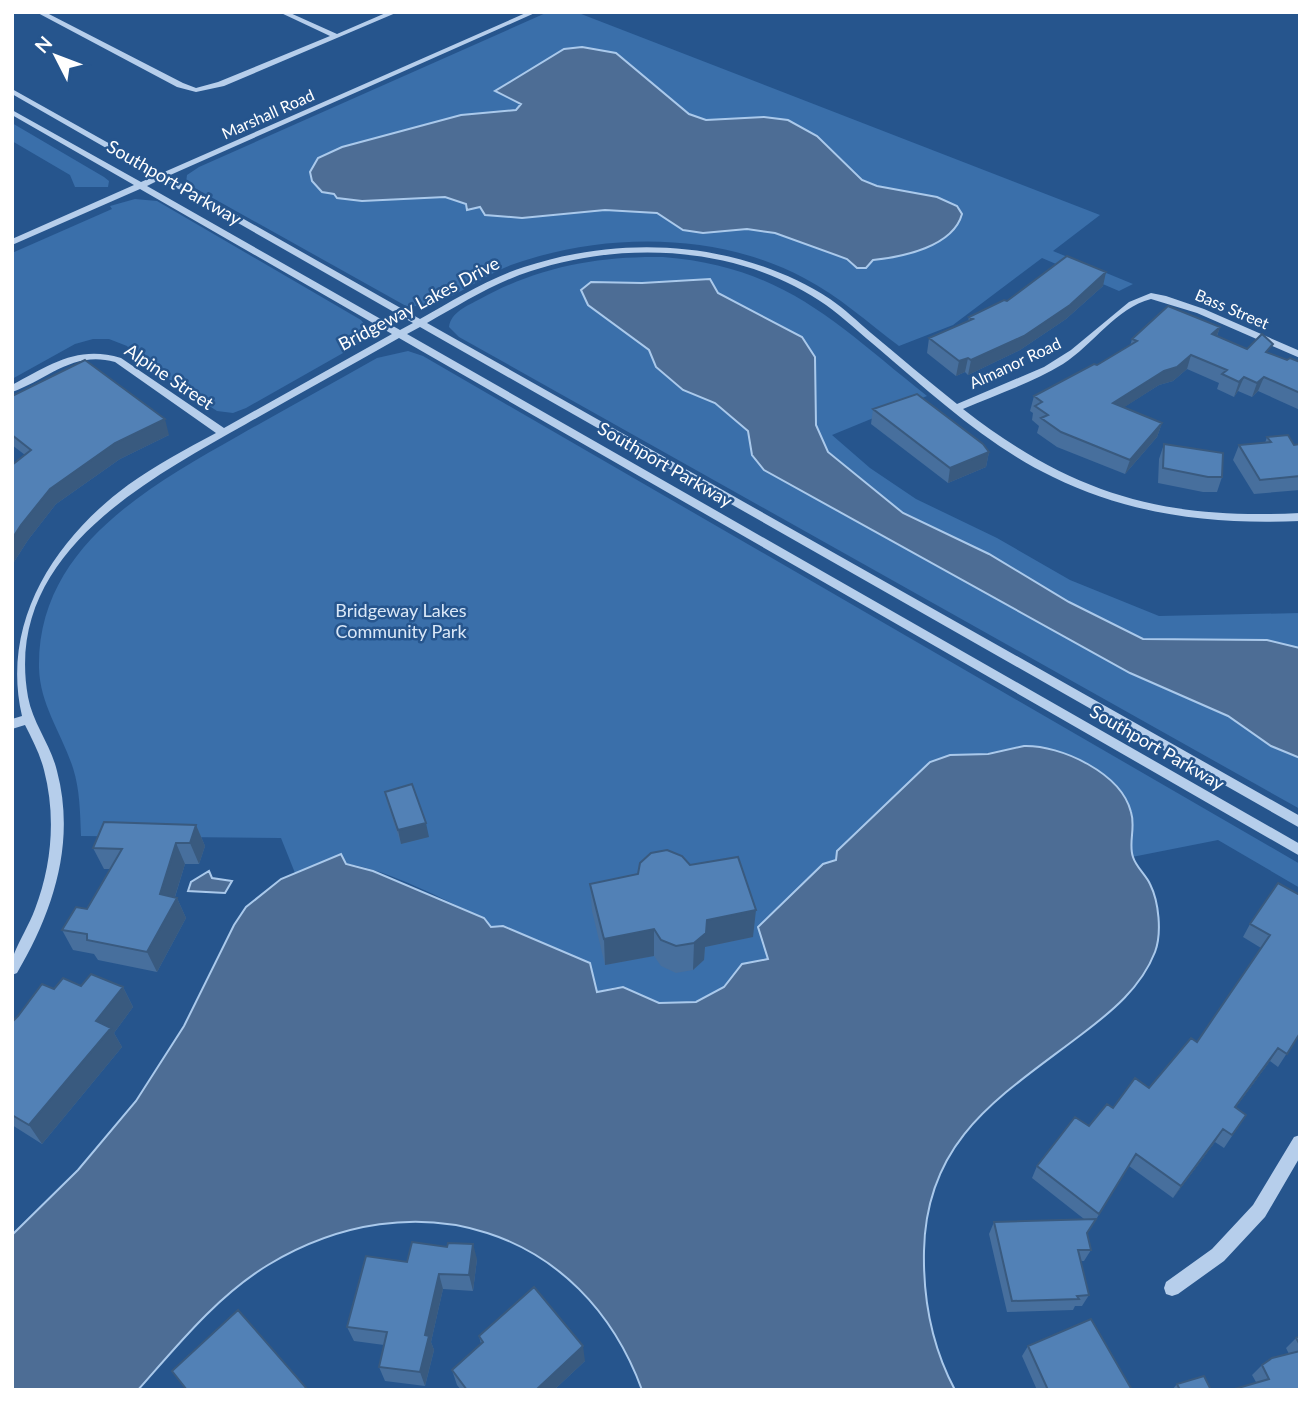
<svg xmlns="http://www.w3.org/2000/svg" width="1312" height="1402" viewBox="0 0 1312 1402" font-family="Lato,sans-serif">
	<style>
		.green { fill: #3a6faa }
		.water { fill: #4d6d95; stroke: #aac9eb; stroke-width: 2 }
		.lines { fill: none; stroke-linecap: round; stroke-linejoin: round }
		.minor { fill: #b6ceeb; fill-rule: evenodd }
		.wall { fill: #476f9d }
		.shaded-wall { fill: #395a7f }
		.building { fill: #5281b6; stroke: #395a7f; stroke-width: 2 }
		.labels { text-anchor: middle; stroke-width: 5; stroke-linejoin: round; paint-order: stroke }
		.far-street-label { font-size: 16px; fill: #fff; stroke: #26558d }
		.street-label { font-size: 18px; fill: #fff; stroke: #26558d }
		.park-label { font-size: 18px; fill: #dae8f8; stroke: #26558d }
	</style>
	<rect width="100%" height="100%" fill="#26558d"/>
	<path class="green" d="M548 12H576L1100 215 1053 251 1133 284 1119 291 1042 258 953 325 899 346C868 323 839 296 804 278 718 232 605 232 514 264 479 276 444 310 406 306L186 183 187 175 199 167Z
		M12 123 104 177 109 181 108 187H75L70 175 12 141Z
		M135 199 157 201 361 320 369 330 366 340 246 408 233 413 217 411 137 358 127 346 109 339H93L75 344 12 379V253L112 209 110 206Z
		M663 257C786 267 836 324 927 396L832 435 870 468 916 499 997 538 1070 580 1159 616 1300 613V809L459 337 449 327C451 312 467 306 480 299 538 267 597 256 663 257Z
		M408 351 423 356 1300 864V888L1218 840 1132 857 1129 846 1133 831 1102 775 1057 751 1024 746 976 755 832 863 823 864 768 959 742 964C726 999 683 1012 648 1000 639 998 632 989 624 987 617 986 604 990 597 992L503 926 491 927 484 918C443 900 392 871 348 864 330 861 312 867 295 873L281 838 81 836C80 813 80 790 73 768 62 734 40 705 39 668 37 548 148 487 238 436 284 410 331 384 377 358Z"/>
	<path class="water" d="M582 47 616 53 689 114 706 120 764 117 788 120 817 136 862 180 877 186 937 197 957 206 962 214C953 247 902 257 873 260L866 268H857L847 259 775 233 747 229 703 233 683 230 657 213 605 210 522 218 485 215 480 207 467 210 466 204 445 197 362 201 337 198 334 194 322 192 312 181 310 172 318 158 342 147 461 115 516 110 521 104 495 91 564 49Z
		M710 279 718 293 802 337 815 357 816 425 828 452 903 513 989 554 1069 602 1143 639 1267 640 1300 648V758L1271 746 1228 716 1130 673 764 470 752 455 748 431 715 403 683 390 656 367 649 350 588 305 581 290 591 282 642 283Z
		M1024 746C1061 745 1121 773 1131 812 1136 828 1128 843 1133 857 1136 867 1146 875 1150 884 1159 902 1162 933 1155 952 1141 988 1111 1012 1082 1034 1001 1096 926 1138 924 1251 923 1300 932 1347 955 1390H642C582 1226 414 1177 268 1265 217 1296 177 1346 138 1390H12V1235L78 1170 136 1101 184 1026 234 925 246 907 281 879 341 854 346 864 373 871 484 918 491 927 503 926 590 963 597 992 623 987 659 1003 696 1002 724 987 742 964 768 959 758 927 823 864 836 860 837 851 930 762 950 755 988 754Z
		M209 871 212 878 232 881 225 893 188 891 191 882Z"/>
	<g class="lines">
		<path class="minor" d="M36 12H45L183 83 196 88 218 82 330 36 279 12H288L337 34 388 12H398L224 86 196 92 177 87Z
			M528 12H537L168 176 420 319C454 300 487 279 524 267 625 234 740 241 830 299 845 309 858 322 871 333 900 357 928 381 957 404L1044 367 1071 350 1129 302 1151 293 1166 296 1204 309 1300 351V358L1197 313 1151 299C1116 308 1093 345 1063 364 1032 383 997 394 963 409 1072 494 1162 520 1300 513V521C1215 525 1130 515 1053 477 988 446 933 395 879 349 861 334 844 318 826 305 742 246 626 240 531 271 494 283 461 304 427 323L1300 816V828L420 327 407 334 1300 844V856L399 338C348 367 297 395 246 424 143 482 3 556 28 697 33 724 51 745 57 771 76 843 53 912 17 973L12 975C12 968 11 960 14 954 20 939 29 925 35 909 52 865 56 816 44 770 40 754 32 739 25 725L12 729V719L22 716C0 621 56 538 128 485 156 465 186 449 216 433L115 362C74 350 48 379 12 392V385C50 365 77 345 121 358L224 428 392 334 140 189 12 245V239L134 185 12 115V110L141 182 155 176 12 94V89L162 173ZM161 179 413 323 400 330 147 186Z
			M1300 1135V1157L1265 1217 1224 1261 1178 1294 1172 1296 1166 1294 1164 1288 1166 1282 1212 1249 1253 1205 1294 1137Z"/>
	</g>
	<path class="wall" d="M1106 272 1103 286 1066 319 1020 350 968 375 965 372 956 376 927 353 929 338 968 322 969 317 1007 301Z
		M1220 327 1217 336 1247 349 1270 353 1287 360 1300 362V410L1258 391 1252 397 1238 391 1234 397 1217 389 1219 383 1187 369 1173 381 1159 385 1124 407 1162 423 1157 437 1125 474 1057 447 1037 433 1039 426 1032 420 1033 413 1030 411 1034 396 1097 365 1130 346 1132 339Z
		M12 396 169 435 120 459 56 504 28 540 12 565V465L25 455 12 445Z
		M873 409 989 452 986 467 948 483 871 424Z
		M1267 437 1294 445 1300 444V490L1254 494 1233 460 1239 445 1265 443Z
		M1164 444 1222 477 1217 492H1203L1158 483 1159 459Z
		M385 792 429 837 401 844 388 806Z
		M196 825 205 846 199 864H185L175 897 177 898 186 918 157 972 98 960 94 954 73 950 62 930 87 909 110 869H104L93 848Z
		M690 865 753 937 705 947 704 960 693 970 676 973 661 966 654 956 605 965 592 911 590 884Z
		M1278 883 1300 1033 1278 1067 1270 1061 1236 1107 1246 1115 1224 1148 1215 1142 1173 1198 1129 1166 1087 1234 1091 1250 1084 1261H1081L1089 1295 1082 1306H1075L1073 1310 1007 1312 989 1234 994 1222 1084 1219 1032 1178 1037 1166 1113 1108 1149 1088 1197 1042 1261 948 1243 937 1250 924Z
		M81 986 123 987 133 1007 114 1033 122 1047 42 1144 12 1125V1022L54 989Z
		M477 1259 473 1291 443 1289 431 1342 434 1350 425 1386 385 1381 379 1367 384 1345 354 1341 347 1327 407 1262Z
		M479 1336 585 1361 554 1390H461L457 1385 452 1370 481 1344Z
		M1300 1336V1390L1256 1382 1252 1375 1262 1365 1289 1354 1286 1348 1296 1338Z
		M1028 1346 1132 1390H1037L1022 1356Z
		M1177 1384 1211 1390H1172Z"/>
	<path class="shaded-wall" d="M1106 272 1103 286 1066 319 1020 350 968 375 971 360Z
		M1220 327 1215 341 1212 334Z
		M1191 355 1187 369 1173 381 1159 385 1109 417 1113 403 1164 371Z
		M968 358 965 372 956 376 959 361Z
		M1244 377 1238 391 1234 397 1239 382Z
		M1264 377 1258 391 1252 397 1257 383Z
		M165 419 169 435 120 459 56 504 28 540 12 565V539L21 525 50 489 115 443Z
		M1162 423 1157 437 1125 474 1130 460Z
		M989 452 986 467 948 483 950 468Z
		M426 823 429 837 401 844 398 830Z
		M196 825 205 846 199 864 190 843Z
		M176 843 185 864 172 906 177 898 186 918 157 972 147 952 160 894Z
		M756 910 753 937 705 947 704 960 693 970 694 943 707 920Z
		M654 929V956L605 965 604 939Z
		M123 987 133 1007 114 1033 122 1047 42 1144 29 1125 96 1021Z
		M1278 1048 1270 1061 1227 1119 1235 1107Z
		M1223 1129 1215 1142 1173 1198 1181 1186Z
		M473 1244 477 1259 473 1291 469 1275Z
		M439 1274 443 1289 431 1342 434 1350 425 1386 420 1372 425 1335Z
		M583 1346 585 1361 554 1390H536Z"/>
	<path class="building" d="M1067 256 1106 272 1070 305 1024 336 971 360 968 358 959 361 929 338 973 319 969 317 1004 300 1007 301Z
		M1168 306 1220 327 1212 334 1247 349 1262 334 1273 344 1266 352 1287 360 1290 358 1300 362V393L1264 377 1257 383 1244 377 1239 382 1222 374 1227 370 1191 355 1177 367 1164 371 1113 403 1162 423 1130 460 1061 432 1041 418 1048 415 1035 406 1042 402 1034 396 1094 364 1097 365 1137 341 1132 339Z
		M85 360 165 419 115 443 50 489 21 525 12 539V465L31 450 12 435V396Z
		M917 394 983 444 989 452 950 468 873 409Z
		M1288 435 1294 445 1300 444V476L1260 480 1239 445 1271 442 1267 437Z
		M1164 444 1223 453 1222 477H1208L1163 468Z
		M412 784 426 823 398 830 385 792Z
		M104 822 196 825 190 843H176L160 894 177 898 147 952 87 940V934L62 930 76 907 87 909 122 849 93 848Z
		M667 850 682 856 690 865 738 857 756 910 707 920 706 933 694 943 676 946 661 940 654 929 604 939 590 884 638 874 640 863 651 853Z
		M1278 883 1300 895V1033L1287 1054 1278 1048 1235 1107 1246 1115 1232 1135 1223 1129 1181 1186 1136 1154 1099 1214 1037 1166 1075 1117 1089 1126 1107 1104 1113 1108 1135 1078 1149 1088 1191 1038 1197 1042 1270 935 1250 924Z
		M91 974 123 987 96 1021 111 1028 29 1125 12 1115V1022L18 1016 42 984 54 989 63 978 81 986Z
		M1096 1219 1087 1233 1091 1250H1078L1089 1295 1077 1296 1079 1299 1012 1301 994 1222Z
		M412 1242 447 1247 448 1243 473 1244 469 1275 439 1274 425 1335 429 1336 420 1372 379 1367 387 1332 347 1327 366 1256 407 1262Z
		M534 1287 583 1346 536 1390H467L452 1370 483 1342 479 1336Z
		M238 1310 308 1390H187L172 1371Z
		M1091 1319 1132 1390H1048L1028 1346Z
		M1300 1336V1345L1296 1338Z
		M1300 1351V1390H1231L1269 1379 1262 1365 1272 1358Z
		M1204 1376 1211 1390H1180L1177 1384Z"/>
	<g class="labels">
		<g class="far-street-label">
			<text transform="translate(268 114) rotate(-24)" y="6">Marshall Road</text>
			<text transform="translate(1232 309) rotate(23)" y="6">Bass Street</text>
			<text transform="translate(1015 363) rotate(-25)" y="6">Almanor Road</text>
		</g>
		<g class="street-label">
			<text transform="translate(174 183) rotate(30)" y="6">Southport Parkway</text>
			<text transform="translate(419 304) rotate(-28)" y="6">Bridgeway Lakes Drive</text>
			<text transform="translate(169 377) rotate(34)" y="6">Alpine Street</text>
			<text transform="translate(665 465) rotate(30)" y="6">Southport Parkway</text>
			<text transform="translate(1157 748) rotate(30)" y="6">Southport Parkway</text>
		</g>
		<g class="park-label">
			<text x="401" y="617">Bridgeway Lakes<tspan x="401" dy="21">Community Park</tspan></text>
		</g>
	</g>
	<rect width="1312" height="1402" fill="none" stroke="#ffffff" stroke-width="28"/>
	<g transform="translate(56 56) rotate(312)" stroke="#26558d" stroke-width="5" paint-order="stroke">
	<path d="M0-5L12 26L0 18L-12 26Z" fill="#ffffff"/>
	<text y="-10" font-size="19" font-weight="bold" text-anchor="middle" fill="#ffffff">N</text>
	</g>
</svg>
